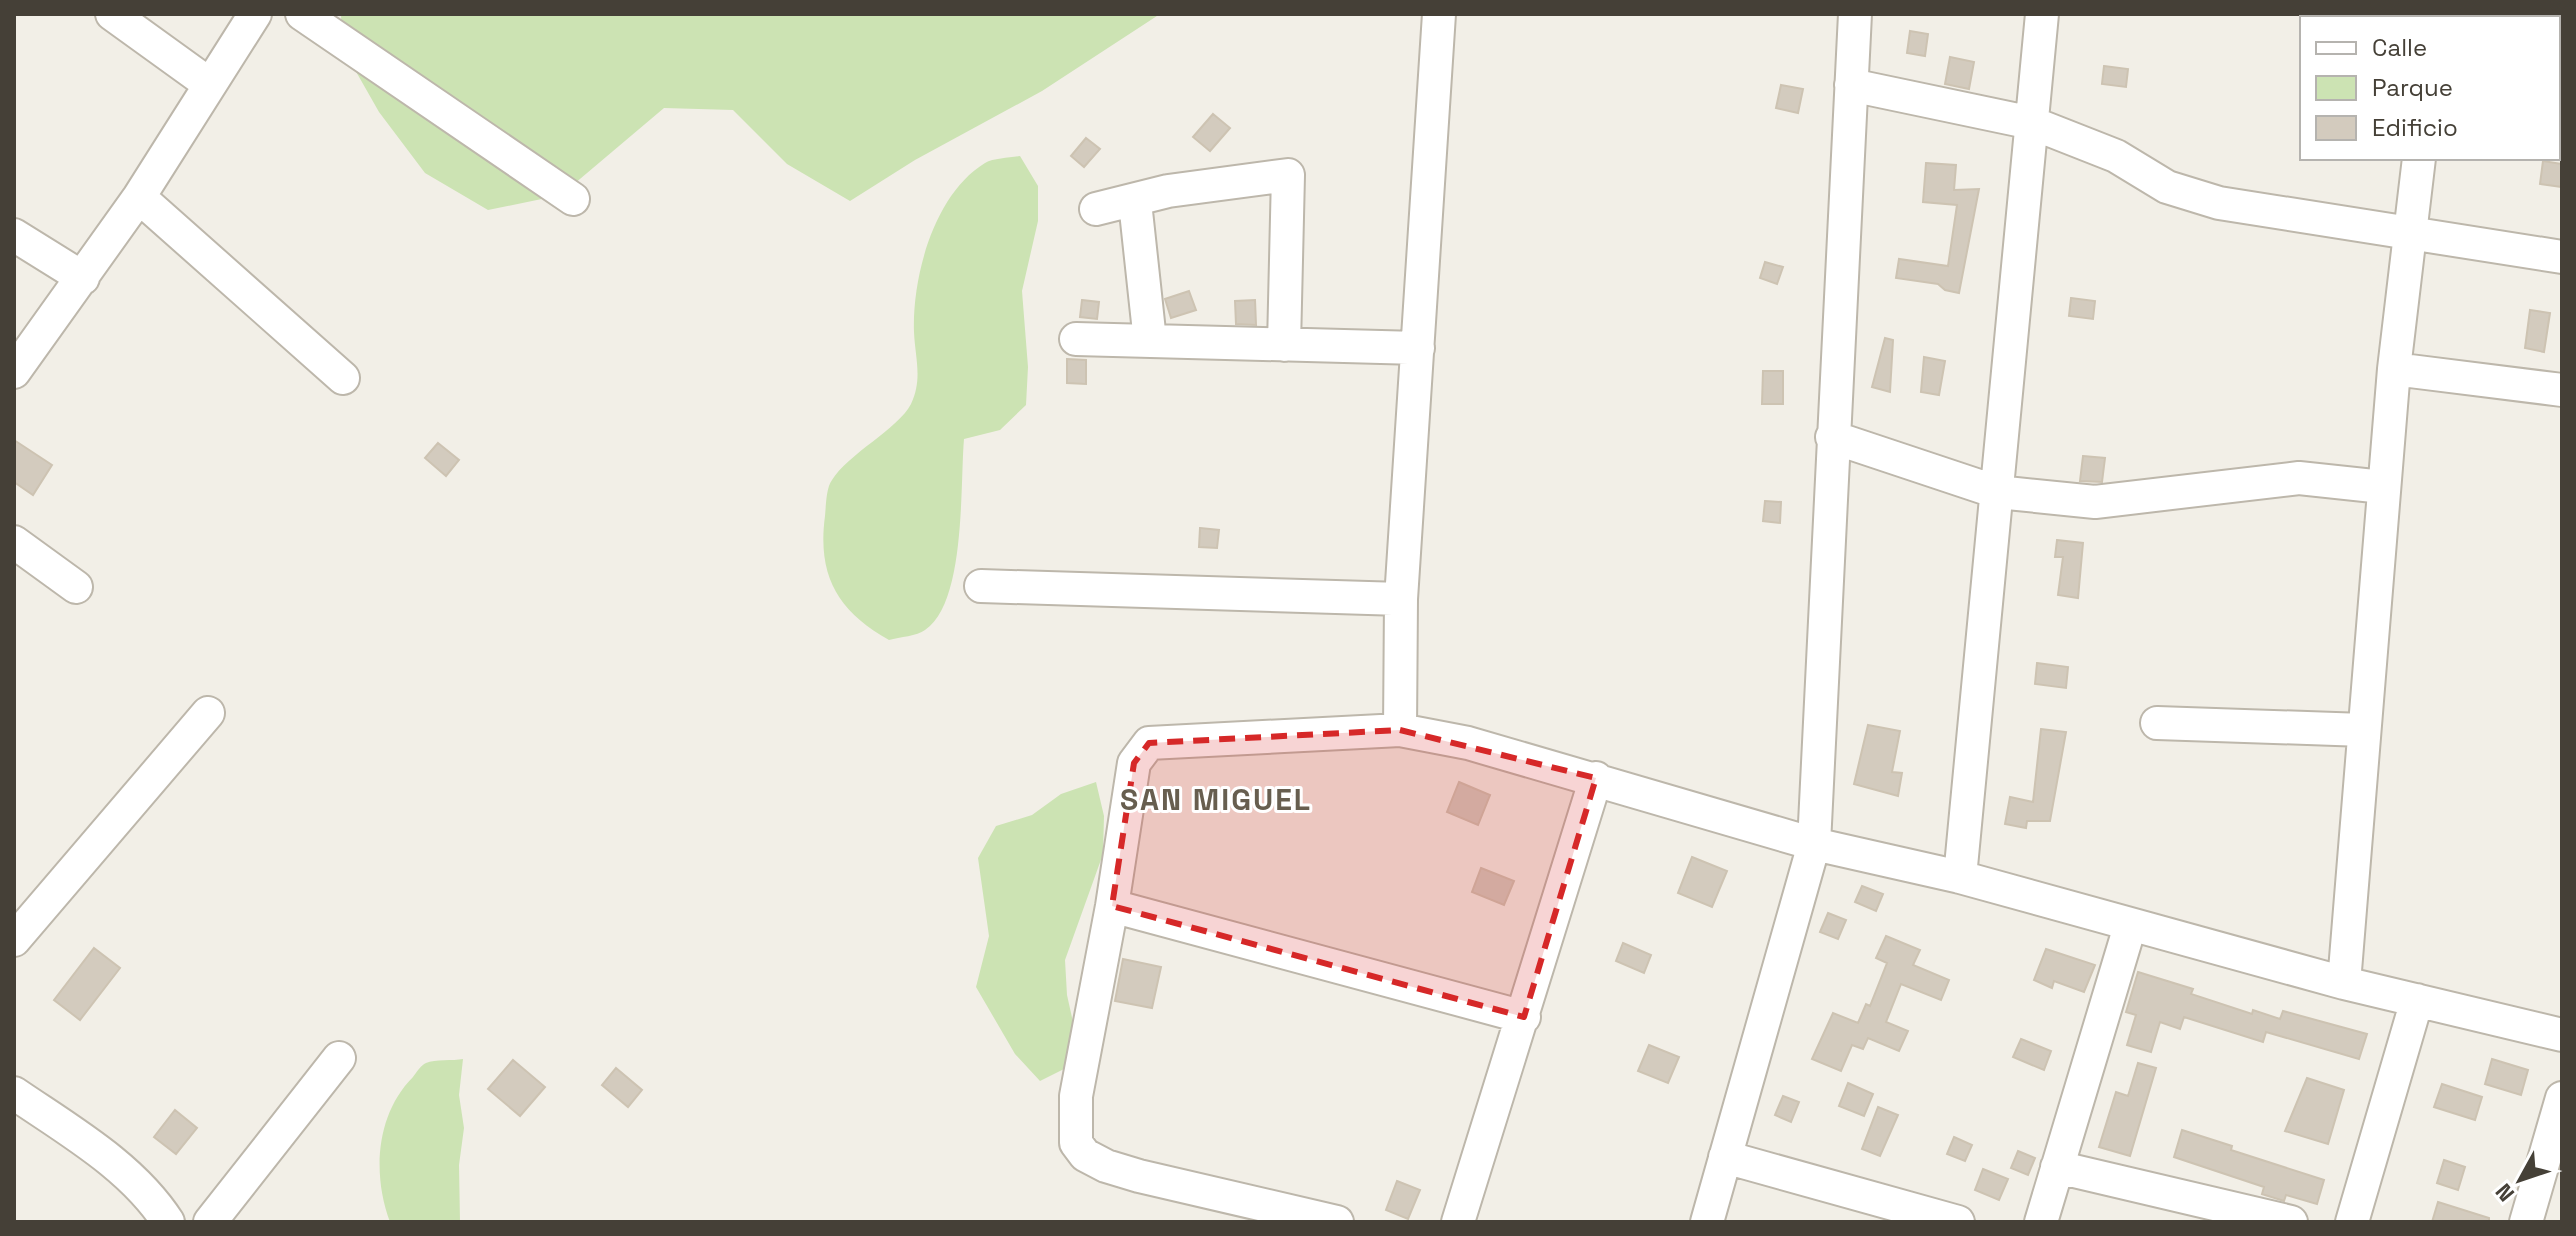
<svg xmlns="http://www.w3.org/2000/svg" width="2576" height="1236" viewBox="0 0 2576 1236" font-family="'Space Grotesk',sans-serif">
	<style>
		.green { fill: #cce3b3 }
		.building { fill: #d3cbbe; stroke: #cdc3b2; stroke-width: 2 }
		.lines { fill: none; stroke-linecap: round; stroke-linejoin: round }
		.minor-casing { stroke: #bdb7ab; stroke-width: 36 }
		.minor { stroke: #fff; stroke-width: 32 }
		.marked { fill: #d62828; fill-opacity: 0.2; stroke: #d62828; stroke-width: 6; stroke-dasharray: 16 10; stroke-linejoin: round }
		.labels { text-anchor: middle; stroke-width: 6; stroke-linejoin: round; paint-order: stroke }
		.district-label { font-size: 30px; font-weight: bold; letter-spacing: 2px; fill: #675e4f; stroke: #fff }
	</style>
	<rect width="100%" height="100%" fill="#f2efe7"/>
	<path class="green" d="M341 14H1160L1042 91 915 160 850 201 787 164 733 110 664 108 561 195 488 210 425 173 379 112 342 47Z
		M1020 156 1038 186V221L1022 291 1028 367 1026 405 1000 430 964 439C960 485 966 603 925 630 917 636 900 637 889 640 838 611 817 576 825 516 826 506 826 488 832 480 848 454 898 429 911 404 923 379 915 357 914 332 912 277 934 194 985 163 994 158 1010 158 1020 156Z
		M1096 782 1104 816 1103 854 1065 960 1067 995 1075 1031 1072 1065 1040 1081 1015 1054 976 987 989 936 978 858 996 826 1032 815 1061 794Z
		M463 1059 459 1095 464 1128 459 1165 460 1222H390C372 1174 376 1114 413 1077 416 1073 421 1065 426 1063 435 1059 453 1061 463 1059Z"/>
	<path class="building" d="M1910 31 1928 34 1925 56 1907 53Z
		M1950 57 1974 62 1969 89 1945 84Z
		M2104 66 2128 69 2126 87 2102 84Z
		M1781 85 1803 89 1798 113 1776 108Z
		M1213 114 1230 128 1210 151 1193 137Z
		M1086 138 1100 149 1084 167 1071 156Z
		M2543 161 2562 164V187L2540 184Z
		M1926 163 1956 165 1954 190 1979 189 1959 293 1945 290 1938 284 1896 278 1899 259 1948 266 1957 205 1923 202Z
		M1765 262 1783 267 1777 284 1760 278Z
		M1189 291 1196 310 1171 318 1165 299Z
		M2071 298 2095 301 2093 319 2069 316Z
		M1082 300 1099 302 1097 319 1080 317Z
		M1255 300 1256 325 1236 324 1235 301Z
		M2530 310 2550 313 2544 352 2525 348Z
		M1885 338 1893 340 1890 392 1872 387Z
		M1924 357 1945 361 1939 395 1921 392Z
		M1067 359 1086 360V384L1067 383Z
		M1763 371H1783V404H1762Z
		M14 440 52 465 33 495 14 482Z
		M438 443 459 460 446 476 425 458Z
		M2083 456 2105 458 2102 482 2080 481Z
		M1765 501 1781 502 1780 523 1763 521Z
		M1200 528 1219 530 1217 548 1199 547Z
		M2057 540 2083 543 2078 598 2058 595 2063 557H2055Z
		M2037 663 2068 667 2066 688 2035 684Z
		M1868 725 1900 731 1892 772 1902 773 1898 796 1854 784Z
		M2041 729 2066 732 2050 821H2027L2026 828 2005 824 2010 797 2033 802Z
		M1459 782 1490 795 1478 825 1447 812Z
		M1692 857 1727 871 1712 907 1678 893Z
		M1481 868 1514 881 1504 905 1472 892Z
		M1862 886 1883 894 1876 911 1855 902Z
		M1828 913 1846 920 1838 939 1820 932Z
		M1886 936 1920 950 1913 965 1949 980 1941 1000 1901 984 1886 1022 1908 1031 1899 1051 1868 1038 1863 1049 1852 1045 1841 1071 1812 1059 1833 1013 1858 1023 1866 1004 1870 1006 1887 963 1876 958Z
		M1623 943 1651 955 1644 973 1616 961Z
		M94 948 120 968 80 1020 54 1000Z
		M2046 949 2095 965 2084 992 2054 981 2052 988 2034 980Z
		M1123 959 1161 967 1152 1008 1115 1001Z
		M2138 972 2193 989 2191 994 2252 1014 2253 1010 2280 1019 2283 1011 2367 1034 2359 1059 2266 1032 2263 1042 2184 1017 2180 1029 2160 1022 2151 1052 2127 1045 2136 1015 2126 1012Z
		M2021 1039 2051 1051 2044 1070 2013 1057Z
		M1649 1045 1679 1057 1668 1083 1638 1071Z
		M2492 1059 2528 1070 2521 1095 2485 1084Z
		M513 1060 545 1087 520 1116 488 1089Z
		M2138 1063 2156 1068 2130 1156 2099 1147 2116 1092 2128 1096Z
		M616 1068 642 1090 628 1107 602 1085Z
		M2307 1078 2344 1090 2328 1144 2285 1131Z
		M1848 1083 1873 1094 1864 1116 1839 1106Z
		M2442 1084 2482 1097 2475 1120 2434 1107Z
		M1783 1096 1799 1102 1791 1122 1775 1115Z
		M1878 1107 1898 1115 1880 1156 1862 1149Z
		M175 1110 197 1128 176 1154 154 1137Z
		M2182 1130 2232 1146 2231 1150 2324 1180 2317 1204 2286 1195 2284 1201 2262 1194 2264 1187 2174 1157Z
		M1954 1137 1972 1145 1965 1161 1947 1154Z
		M2018 1151 2035 1158 2028 1175 2011 1168Z
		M2444 1160 2465 1167 2458 1190 2437 1183Z
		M1983 1169 2008 1179 1999 1200 1975 1190Z
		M1397 1181 1420 1190 1408 1219 1386 1210Z
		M2438 1202 2489 1218V1222H2432Z"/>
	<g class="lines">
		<defs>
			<path id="minor" d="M112 14 209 84
				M302 14 573 199
				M2341 14 2371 18
				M2435 18V14
				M1851 85 2032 123 2116 156 2167 187 2219 203 2562 257
				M139 197 343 378
				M1135 202 1150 341
				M1096 209 1168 191 1288 175 1284 345
				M14 235 83 278
				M1076 339 1418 348
				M2394 369 2562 390
				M14 372 139 197 255 14
				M1832 437 1997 492 2095 502 2299 478 2383 487
				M14 542 76 587
				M981 586 1401 599
				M2157 723 2364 730
				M1400 730 1401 599 1439 14
				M1960 877 2042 14
				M1112 906 1524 1017
				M14 940 208 713
				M2344 983 2394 369 2419 158
				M14 1093C68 1130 132 1166 168 1222
				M1725 1157 1958 1222
				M2057 1167 2291 1222
				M210 1222 339 1058
				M1337 1222 1139 1176 1106 1166 1085 1155 1076 1143V1096L1112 906 1134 763 1149 743 1400 730 1468 743 1814 844 1960 877 2344 983 2562 1035
				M1458 1222 1596 778
				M1707 1222 1814 844 1855 14
				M2041 1222 2130 926
				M2352 1222 2417 1000
				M2526 1222 2562 1098"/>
		</defs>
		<use href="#minor" class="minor-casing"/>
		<use href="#minor" class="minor"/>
	</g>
	<path class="marked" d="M1400 730 1596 778 1524 1017 1112 906 1134 763 1149 743Z"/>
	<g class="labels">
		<g class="district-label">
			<text x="1216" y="810">SAN MIGUEL</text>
		</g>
	</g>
	<rect width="2576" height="1236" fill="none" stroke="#454037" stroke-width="32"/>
	<rect x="2300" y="16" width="260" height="144" fill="#ffffff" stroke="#b5b3af" stroke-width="2"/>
	<rect x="2316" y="42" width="40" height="12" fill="#ffffff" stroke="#b5b3af" stroke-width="2"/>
	<text x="2372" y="56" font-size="24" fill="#454037">Calle</text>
	<rect x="2316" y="76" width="40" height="24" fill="#cce3b3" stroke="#b5b3af" stroke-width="2"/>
	<text x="2372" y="96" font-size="24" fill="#454037">Parque</text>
	<rect x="2316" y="116" width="40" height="24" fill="#d3cbbe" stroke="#b5b3af" stroke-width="2"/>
	<text x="2372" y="136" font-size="24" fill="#454037">Edificio</text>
	<g transform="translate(2520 1180) rotate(230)" stroke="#ffffff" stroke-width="6" paint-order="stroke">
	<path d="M0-6L14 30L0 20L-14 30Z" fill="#454037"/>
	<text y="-12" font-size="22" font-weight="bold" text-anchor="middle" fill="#454037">N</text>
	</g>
</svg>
